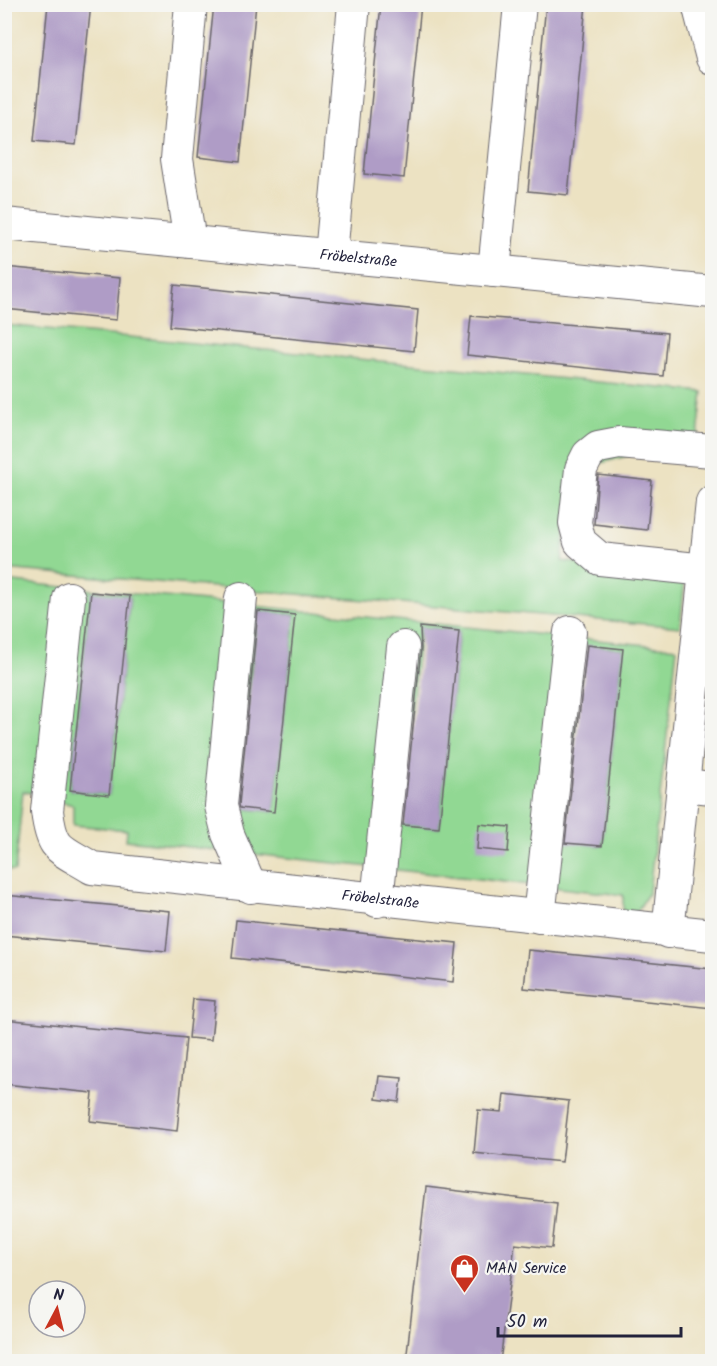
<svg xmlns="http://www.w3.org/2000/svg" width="717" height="1366" viewBox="0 0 717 1366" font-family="Kalam,sans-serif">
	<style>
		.green { fill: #91d893; stroke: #5a7d67; stroke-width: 1.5; fill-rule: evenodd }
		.building { fill: #af9cc6 }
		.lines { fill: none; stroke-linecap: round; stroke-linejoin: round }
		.minor-casing { stroke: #69656a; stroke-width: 34 }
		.minor { stroke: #fff; stroke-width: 32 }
		.labels { text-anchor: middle; stroke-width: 4.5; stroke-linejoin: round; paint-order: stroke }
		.street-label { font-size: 15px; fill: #22223b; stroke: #f6f6f2 }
		.poi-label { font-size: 15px; fill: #22223b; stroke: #f6f6f2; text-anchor: start }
	</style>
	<rect width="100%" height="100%" fill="#f6f6f2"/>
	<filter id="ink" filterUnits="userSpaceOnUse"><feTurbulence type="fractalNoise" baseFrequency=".0167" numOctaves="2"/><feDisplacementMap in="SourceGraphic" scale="12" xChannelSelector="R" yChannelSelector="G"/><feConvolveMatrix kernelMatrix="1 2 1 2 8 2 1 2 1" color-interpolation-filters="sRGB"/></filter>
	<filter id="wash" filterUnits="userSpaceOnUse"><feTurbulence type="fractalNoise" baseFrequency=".008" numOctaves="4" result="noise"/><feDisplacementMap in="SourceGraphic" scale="24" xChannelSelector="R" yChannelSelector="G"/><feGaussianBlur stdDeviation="1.35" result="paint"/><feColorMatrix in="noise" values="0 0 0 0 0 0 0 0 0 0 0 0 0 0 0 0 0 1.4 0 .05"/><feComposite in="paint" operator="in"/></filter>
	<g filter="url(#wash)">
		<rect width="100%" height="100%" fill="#ece2c2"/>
		<path class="green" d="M5 325 703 392 698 436 573 471 562 561 685 578 680 627 5 569Z
			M4 581 677 648 649 892 635 915 623 913V895L126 840 127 830 73 825V805L23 791 15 871 5 870ZM91 593 130 597 109 795 70 790ZM257 611 295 615 274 812 237 808ZM420 627 459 631 439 828 400 824ZM584 645 623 649 602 846 563 842Z"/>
		<g id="blocks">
			<path class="building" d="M48 4H91L76 145 34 141Z
				M214 4H256L240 162 198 157Z
				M381 4H421L404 178 364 174Z
				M546 4H586L568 195 528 191Z
				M4 267 120 278 116 320 4 309Z
				M174 285 418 310 414 351 170 326Z
				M471 316 667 333 663 376 467 355Z
				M598 475 652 481 647 530 594 524Z
				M91 592 130 596 109 795 70 790Z
				M258 611 295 615 274 812 240 808 239 805Z
				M420 627 459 631 439 828 403 825 421 649Z
				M587 645 623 649 602 846 565 843Z
				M479 824 510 827 508 852 477 849Z
				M4 895 170 911 166 951 4 935Z
				M236 920 457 943 453 982 232 958Z
				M528 950 712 969V1008L524 988Z
				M193 999 215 1001 211 1040 189 1038Z
				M4 1019 186 1038 177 1131 90 1121 93 1093 4 1084Z
				M379 1076 402 1078 399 1102 376 1099Z
				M504 1094 569 1101 562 1162 474 1153 478 1110 502 1112Z
				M426 1187 557 1203 552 1248 515 1244 500 1362H406Z"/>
		</g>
	</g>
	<g filter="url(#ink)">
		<use href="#blocks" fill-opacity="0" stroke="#69656a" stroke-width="1.5"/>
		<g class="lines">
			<defs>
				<g id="minor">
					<path d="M698 4 712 58"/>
					<path id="s1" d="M4 224 712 292"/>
					<path d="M190 242 177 159 191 4"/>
					<path d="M331 255 354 4"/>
					<path d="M494 271 520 4"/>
					<path d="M706 570 600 559 580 542 575 523 581 469 588 455 598 447 619 443 712 451"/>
					<path id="s2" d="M69 598 47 811C52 852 60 848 92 868L712 935"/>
					<path d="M241 598 221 806 228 834 251 887"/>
					<path d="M683 785 712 788"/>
					<path d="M377 901 403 647"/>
					<path d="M539 917 570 632"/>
					<path d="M668 932 712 502"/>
				</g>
			</defs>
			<use href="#minor" class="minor-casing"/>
			<use href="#minor" class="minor"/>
		</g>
	</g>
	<defs>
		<symbol id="shop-pin" viewBox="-11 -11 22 30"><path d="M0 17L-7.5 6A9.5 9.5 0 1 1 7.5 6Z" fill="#c8321e" stroke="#f6f6f2"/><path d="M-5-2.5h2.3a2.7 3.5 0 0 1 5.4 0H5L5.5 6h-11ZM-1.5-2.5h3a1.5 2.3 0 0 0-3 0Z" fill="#fff"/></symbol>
	</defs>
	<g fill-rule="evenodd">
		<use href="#shop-pin" x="448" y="1252" width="33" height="45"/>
	</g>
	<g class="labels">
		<g class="street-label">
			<text dy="5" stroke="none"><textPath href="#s1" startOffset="356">Fröbelstraße</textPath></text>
			<text dy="5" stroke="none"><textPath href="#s2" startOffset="582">Fröbelstraße</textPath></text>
		</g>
		<g class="poi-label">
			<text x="486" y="1273">MAN Service</text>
		</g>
	</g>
	<rect width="717" height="1366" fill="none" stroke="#f6f6f2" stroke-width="24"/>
	<g transform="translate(57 1309) rotate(7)"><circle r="28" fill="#f6f6f2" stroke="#a1a1a9" stroke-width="1.5"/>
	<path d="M0-4.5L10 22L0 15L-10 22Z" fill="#c8321e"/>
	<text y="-9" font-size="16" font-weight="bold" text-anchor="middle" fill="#22223b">N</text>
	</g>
	<path d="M498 1327v9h183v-9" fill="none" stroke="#22223b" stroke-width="3"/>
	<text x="507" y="1327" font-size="18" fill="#22223b" stroke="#f6f6f2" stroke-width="4.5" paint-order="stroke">50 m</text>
</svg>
